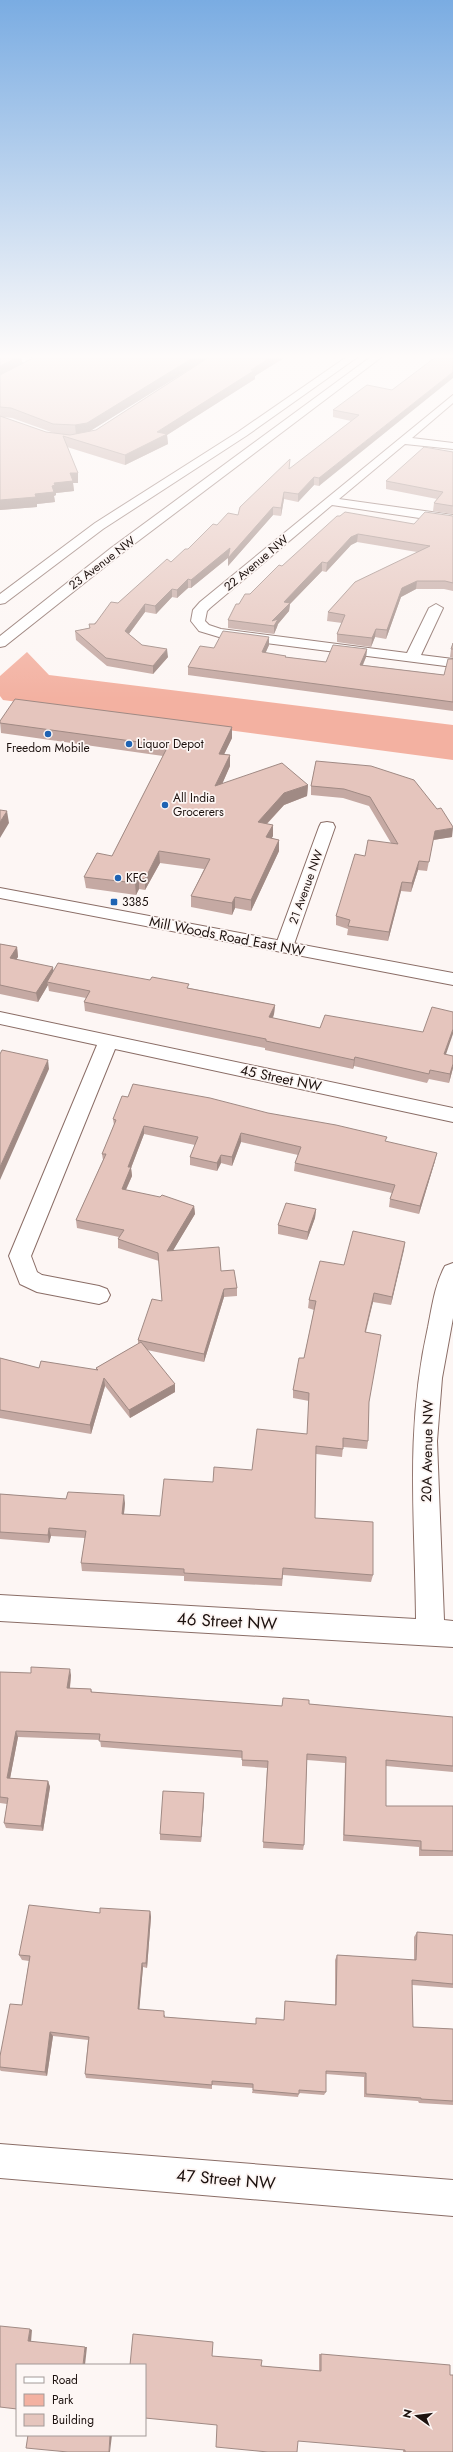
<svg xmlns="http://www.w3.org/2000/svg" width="453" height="2452" viewBox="0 0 453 2452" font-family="Jost,sans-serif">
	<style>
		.green { fill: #f3b1a1 }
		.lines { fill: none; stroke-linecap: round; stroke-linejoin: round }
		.street-casing { stroke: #8a6d66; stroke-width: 2 }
		.secondary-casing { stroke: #8a6d66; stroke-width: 2 }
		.street { fill: #fff; fill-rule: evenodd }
		.secondary { fill: #fff; fill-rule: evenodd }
		.wall { fill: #c5a9a3; fill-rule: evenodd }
		.shaded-wall { fill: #a08a84 }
		.building { fill: #e5c5bd; stroke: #a08a84 }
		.poi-dot { fill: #1f63b3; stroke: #fdf6f4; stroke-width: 1.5 }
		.labels { text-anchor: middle; stroke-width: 3.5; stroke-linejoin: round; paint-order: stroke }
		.far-street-label { font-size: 12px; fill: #1c110e; stroke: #fdf6f4 }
		.far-poi-label { font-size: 12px; fill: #1c110e; stroke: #fdf6f4; text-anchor: start }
		.street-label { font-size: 14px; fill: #1c110e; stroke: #fdf6f4 }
		.near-street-label { font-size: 17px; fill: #1c110e; stroke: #fdf6f4 }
	</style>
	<rect width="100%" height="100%" fill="#fdf6f4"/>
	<path class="green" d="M27 652 49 675 453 725V760L3 700 0 696V676Z"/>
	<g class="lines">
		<defs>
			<path id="street" d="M1 356H23L44 361C40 366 5 361 1 356Z
				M453 395V403L412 438 453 443V449L405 444 339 499 453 515V523L332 505 210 608 207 611 205 621 209 625 221 629 407 653 429 608 436 604 443 608 421 655 453 659V667L219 637 199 631 191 621 193 610 200 602Z
				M327 822 333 823 335 827 293 947 290 951H278L275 947 319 827 321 823Z
				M0 1012 453 1108V1122L115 1049 31 1256 37 1272 42 1275 99 1286 107 1289 110 1295 107 1301 99 1304 37 1292 20 1284 9 1256 97 1045 0 1024Z
				M453 1263V1318L442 1378 437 1441 444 1620 453 1621V1647L0 1621V1595L416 1619C415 1517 405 1429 428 1327 432 1307 435 1284 445 1266Z"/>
			<path id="secondary" d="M348 356H359L246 436 103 529 5 603 0 604V594L95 523 238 432Z
				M372 356H383L121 554 5 646 0 647V636L111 548Z
				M0 888 453 973V985L0 898Z
				M0 2144 453 2180V2216L0 2178Z"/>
		</defs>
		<use href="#street" class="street-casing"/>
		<use href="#secondary" class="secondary-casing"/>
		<use href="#street" class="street"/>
		<use href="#secondary" class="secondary"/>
	</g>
	<path class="wall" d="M0 356H21L22 363 34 357 27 356H287L255 376V379L167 435 168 444 125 465 67 447 78 473V483H73L74 491 56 493V495L54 496 55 502 37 504V507L0 510ZM200 362 96 430 90 431ZM3 417 12 418 54 433 46 432Z
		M392 390 319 486 314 485 298 502 284 499 281 516 273 515 228 566V558L191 588H188L177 598 172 597 156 614 145 612 129 634 142 645 168 657 153 674 107 666 76 640 75 631 89 628 118 603 188 549 217 525 238 515 290 469 351 421 333 417V410Z
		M453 452V514L433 511 434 503 437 499 386 489V481Z
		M340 516 414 524 453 516V591L444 589H416L401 597 386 639 375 637 371 647 337 642V634L342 623 327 621 328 612 417 552 357 542 351 545 326 572 322 571 290 604 289 611 278 624 277 627 274 634 228 628V620L239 604Z
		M269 637V645L265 653 286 656V657L326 662 367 649 366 657 363 665 444 675 453 659V711L188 675V667L214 648Z
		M453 643V658L450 657 451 649Z
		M0 721 232 727V738L224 754 230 755V766L222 784 308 785 307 796 284 805 267 824 273 825V836L271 838 279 840V851L251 911 235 908 232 915 191 907V896L204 869 160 863 145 890 139 889 136 895 86 888 84 877 112 856 163 756 1 733Z
		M316 761 452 837 433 840 427 871 418 870 411 892 401 891 388 941 347 935 348 929 336 925V916L365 856 391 843 369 806 343 798 311 795V786Z
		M0 944 17 947 18 957 16 959 53 972 189 988 275 1005 274 1014 273 1018 453 1056V1068L449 1083 429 1079 427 1083 354 1066 353 1069 265 1050V1048L85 1011 84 1002 86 998 49 991 48 985 38 1002 0 994Z
		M268 1113 386 1142 435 1161 419 1214 389 1207 390 1199 392 1193 294 1171 295 1163 298 1155 241 1142 232 1166 221 1163 217 1171 190 1165V1157L195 1145 144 1134 131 1168 132 1176 126 1190 194 1206 195 1214 173 1250 221 1271 237 1288V1296L224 1297 204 1362 147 1350 175 1392 130 1418 105 1386 91 1434 0 1418V1358L39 1368 96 1370V1368L138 1344V1340L162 1301 159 1261 118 1248V1239L119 1237 77 1228 76 1220 103 1160 102 1154 114 1125 113 1119Z
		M316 1209 315 1218 307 1240 278 1234V1225Z
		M405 1242 391 1305 373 1302 366 1332 369 1403 368 1441 367 1449 343 1447 342 1457 316 1454 315 1518 373 1575 371 1582 283 1575 282 1586 184 1581V1576L82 1571 81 1563 85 1538 51 1536 49 1543 0 1539V1494L125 1503 124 1514 160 1516 213 1482 252 1470 307 1434 309 1401 293 1398V1390L304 1358 314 1310 308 1308 309 1300 344 1265Z
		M0 1672 71 1675 70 1688 91 1689 92 1692 282 1706 309 1704 453 1717V1772L386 1766V1806H453V1856H419V1847L343 1841 345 1763 307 1760 304 1845 303 1850 263 1848 267 1768 242 1766V1758L101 1747 100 1740 18 1737 10 1778 48 1781 50 1787 43 1831 6 1828 4 1823 7 1804 0 1803Z
		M204 1799 201 1842 160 1840V1834Z
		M150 1911 151 1917 147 1968 143 1967 139 2009 165 2015V2017L256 2024 284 2020 285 2001 335 2005V1960L337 1955 414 1960V1937L417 1932 453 1935V1988L412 1985 413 2027 453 2029V2105L419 2103 418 2101 364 2097V2077L326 2074V2092L324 2095 299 2093 298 2097 252 2093 253 2088 212 2085V2089L86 2078 85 2074 88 2040 53 2036 47 2076 1 2071 0 2070V2056L22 2005 29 1961 22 1960 19 1955 100 1913Z
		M319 2354H321L453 2452H403V2450L217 2425 212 2356 261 2366 319 2371Z"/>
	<path class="shaded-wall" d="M20 356H21L22 364 0 375V366Z
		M196 356H211L87 433 76 435 75 425Z
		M273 356H287L255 376V379L167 435 168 444 125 465V455L157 432Z
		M453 372V378L319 486V478Z
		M70 473H78V483H73L74 491 56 493V495L54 496 55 502 37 504V507L0 510V500L35 494 52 486 54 483Z
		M314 477V485L298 502V494Z
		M284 492V499L281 516V508Z
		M273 507V515L228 566V558L229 557 191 588V580Z
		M358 534 357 542 351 545 326 572 327 563 351 537Z
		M322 562V571L290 604 289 611 278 624 277 627 274 634V626L272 621 284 602Z
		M188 579V588L177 598V590Z
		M417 581 416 589 401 597 386 639 387 630 402 588Z
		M172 589V597L156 614 155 606Z
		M145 604V612L125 639V631Z
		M376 629 375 637 371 647 372 638Z
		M269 637V645L262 661V652Z
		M167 649 168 657 153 674V666Z
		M367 649 366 657 359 673 360 665Z
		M232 727V738L219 765V754Z
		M230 755V766L216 798 215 786Z
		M308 785 307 796 284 805 258 833V822L284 793Z
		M7 811 9 823 0 838V822Z
		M273 825V836L266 849V837Z
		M453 828 452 837 433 840 427 871 435 831Z
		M279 840V851L251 911V900Z
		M159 851 160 863 145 890V879Z
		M419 861 418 870 411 892 412 883Z
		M139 878V889L136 895 135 883Z
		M402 882 401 891 388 941 389 932Z
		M235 897V908L232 915V903Z
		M17 947 18 957 11 967 10 958Z
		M53 967 54 976 47 982 48 985 38 1002 36 993Z
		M275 1005 274 1014 269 1026V1017Z
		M453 1029V1034L443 1063 444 1054Z
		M355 1057 354 1066 353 1069 354 1060Z
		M48 1060 49 1069 0 1180V1167Z
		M453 1064V1068L449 1083 450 1074Z
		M144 1126V1134L131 1168 132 1176 122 1198V1189L128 1167Z
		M241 1133V1142L232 1166V1157Z
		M437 1153 435 1161 419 1214 420 1206Z
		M221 1155V1163L217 1171V1163Z
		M194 1206 195 1214 168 1259 167 1251Z
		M316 1209 315 1218 307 1240 308 1232Z
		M405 1242 404 1250 391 1305 392 1297Z
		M224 1289V1297L204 1362V1354Z
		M374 1293 373 1302 363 1340 365 1332Z
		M104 1378 105 1386 91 1434 90 1425Z
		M175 1384V1392L130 1418 129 1410Z
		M124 1495 125 1503 123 1522 122 1514Z
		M49 1528 51 1536 49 1543 48 1535Z
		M70 1669 71 1675 69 1695 67 1688Z
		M16 1731 18 1737 9 1784 7 1778Z
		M48 1781 50 1787 43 1831 41 1826Z
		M204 1793V1799L201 1842V1837Z
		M150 1911 151 1917 147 1968 146 1963Z
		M142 1963 143 1967 139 2013 138 2009Z
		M50 2032 53 2036 47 2076 45 2072Z
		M30 2329 32 2330 31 2342 28 2341Z
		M85 2347H87L85 2365H83Z
		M110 2435H112L110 2452H109Z"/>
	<path class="building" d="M0 356H20L0 366Z
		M37 356H112L110 359 116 356H196L87 423 75 425 53 424 11 408 0 407V375Z
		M211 356H273L251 370H255L157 432 167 434 125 455 63 436 78 473H70L73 481 54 483 55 485 52 486 54 492 35 494 36 497 0 500V416L46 432 70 435 96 430Z
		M437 356H453V372L319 478 314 477 298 494 284 492 281 508 273 507 228 558 230 548 191 580 188 579 177 590 172 589 155 606 145 604 125 631 142 645 167 649 153 666 106 658 75 631 90 628 89 624H95L111 602 118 603 167 559 171 562 185 549H188L213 524 217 525 228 513 238 515 240 507 290 459 289 469 359 415 333 410 367 385 392 390Z
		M424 447 453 452V506L434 503 443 492 386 481Z
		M345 512 414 524 425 512 453 516V583L445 581H417L402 588 387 630 376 629 372 638 337 634 345 615 328 612 355 582 430 546 358 534 351 537 327 563 322 562 284 602 290 603 272 621 278 619 274 626 228 620 236 604H239L245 594H250L279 565 282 566 337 516H340Z
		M223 631 269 637 262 652 286 656 285 657 326 662 333 645 367 649 360 665 444 675 448 659H453V702L188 667 200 646 214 648Z
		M453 643V649H451Z
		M15 699 232 727 219 754 230 755 215 786 282 763 308 785 284 793 258 822 273 825 266 837 279 840 251 900 235 897 232 903 191 896 210 859 159 851 145 879 139 878 135 883 84 877 97 853 112 856 168 746 0 723V721Z
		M316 761 371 766 414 780 437 809 441 808 453 827V828L435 831 429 862 419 861 412 883 402 882 389 932 348 926 350 920 336 916 355 854 365 856 368 840 398 844 370 797 344 789 311 786Z
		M0 810 7 811 0 822Z
		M0 944 17 947 10 958 53 967 36 993 0 985Z
		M58 963 150 980 152 977 189 984 187 988 275 1005 269 1017 320 1028 325 1015 423 1032 432 1007 453 1012V1029L444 1054 453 1056V1064L450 1074 430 1070 429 1074 355 1057 354 1060 266 1041V1039L84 1002 90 991 47 982Z
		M2 1050 48 1060 0 1167V1054Z
		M133 1084 210 1098 268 1113 336 1125 387 1137 385 1141 437 1153 420 1206 390 1199 395 1185 295 1163 301 1147 241 1133 232 1157 221 1155 217 1163 190 1157 198 1137 144 1126 128 1167H131L122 1189 160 1197 162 1195 194 1206 167 1251 219 1247 221 1271 234 1270 237 1288 224 1289 204 1354 138 1340 152 1299 162 1301 158 1253 118 1239 124 1230 76 1220 106 1154H102L116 1120 113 1119 122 1096 128 1097Z
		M286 1203 316 1209 308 1232 278 1225Z
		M353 1231 405 1242 392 1297 374 1293 365 1332 381 1335 369 1402 368 1441 343 1438V1449L316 1446 315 1518 373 1522V1575L283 1568 282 1579 184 1573V1569L81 1563 86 1531 49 1528 48 1535 0 1532V1494L66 1499 68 1492 124 1495 122 1514 160 1516 164 1479 213 1482 214 1467 252 1470 257 1429 307 1434 309 1393 293 1390 299 1358H304L316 1301 309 1300 320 1261 344 1265Z
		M141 1342 175 1384 129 1410 104 1378 90 1425 0 1410V1358L39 1368 41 1361 98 1370 96 1368Z
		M31 1667 70 1669 67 1688 91 1689V1692L282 1706 283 1698 309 1700V1704L453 1717V1766L386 1760V1806H453V1851L421 1850V1841L344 1835 346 1757 307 1754 304 1845 263 1842 268 1761 242 1760V1751L99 1741 100 1734 16 1731 7 1778 48 1781 41 1826 4 1823 8 1798 0 1797V1672L31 1673Z
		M163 1791 204 1793 201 1837 160 1834Z
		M29 1905 100 1913V1908L150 1911 146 1963H142L138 2009 164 2011V2017L256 2024V2018L284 2020 285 2001 336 2005 337 1955 416 1960 417 1932 453 1935V1984L412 1980 413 2027 453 2029V2101L421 2099V2098L366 2094V2073L326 2071V2092L299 2090V2094L253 2090V2084L212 2081V2085L85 2074 89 2037 50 2032 45 2072 0 2067V2056L10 2004 22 2005 30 1956 19 1955Z
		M0 2326 30 2329 28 2341 85 2347 83 2365H17V2409L0 2407Z
		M133 2334 213 2342 212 2356 262 2360 261 2366 321 2371V2354L450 2365V2375H453V2452H405V2450L298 2441 297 2452H268L216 2447 217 2425 145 2418V2365H130Z
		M28 2435H110L109 2452H68L26 2448Z"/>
	<linearGradient id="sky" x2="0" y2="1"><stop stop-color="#7aace2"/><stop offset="0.51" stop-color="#fefbfa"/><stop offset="1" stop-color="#fefbfa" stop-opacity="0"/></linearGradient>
	<rect width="453" height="699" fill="url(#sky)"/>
	<g class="poi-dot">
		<circle cx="48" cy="734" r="4"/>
		<circle cx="129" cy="744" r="4"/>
		<circle cx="165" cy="805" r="4"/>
		<circle cx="118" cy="878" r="4"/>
		<rect x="110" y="898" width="8" height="8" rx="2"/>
	</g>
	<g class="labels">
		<g class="far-street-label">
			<text transform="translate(102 563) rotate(-37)" y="4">23 Avenue NW</text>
			<text transform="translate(256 563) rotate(-40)" y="4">22 Avenue NW</text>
			<text transform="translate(306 887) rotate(-70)" y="4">21 Avenue NW</text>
		</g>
		<g class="far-poi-label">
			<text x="137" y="748">Liquor Depot</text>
			<text x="48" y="752" text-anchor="middle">Freedom Mobile</text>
			<text x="173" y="802">All India<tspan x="173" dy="14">Grocerers</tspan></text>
			<text x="126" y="882">KFC</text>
			<text x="122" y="906">3385</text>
		</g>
		<g class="street-label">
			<text transform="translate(227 936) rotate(11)" y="5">Mill Woods Road East NW</text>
			<text transform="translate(281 1078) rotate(12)" y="5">45 Street NW</text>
			<text transform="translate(427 1451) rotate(-89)" y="5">20A Avenue NW</text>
		</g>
		<g class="near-street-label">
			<text transform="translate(227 1621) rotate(3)" y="6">46 Street NW</text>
			<text transform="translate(226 2179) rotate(5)" y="6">47 Street NW</text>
		</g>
	</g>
	<rect x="16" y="2364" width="130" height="72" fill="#fdf6f4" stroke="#a39a98"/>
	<rect x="24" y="2377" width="20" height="6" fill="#ffffff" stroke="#a39a98"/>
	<text x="52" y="2384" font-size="12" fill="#1c110e">Road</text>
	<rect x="24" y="2394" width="20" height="12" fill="#f3b1a1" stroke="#a39a98"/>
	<text x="52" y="2404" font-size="12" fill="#1c110e">Park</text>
	<rect x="24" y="2414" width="20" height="12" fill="#e5c5bd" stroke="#a39a98"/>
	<text x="52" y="2424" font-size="12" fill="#1c110e">Building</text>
	<g transform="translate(417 2416) rotate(284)" stroke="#fdf6f4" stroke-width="3" paint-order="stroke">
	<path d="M0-3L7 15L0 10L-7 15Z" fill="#1c110e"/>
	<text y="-6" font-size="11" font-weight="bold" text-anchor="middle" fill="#1c110e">N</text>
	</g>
</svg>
